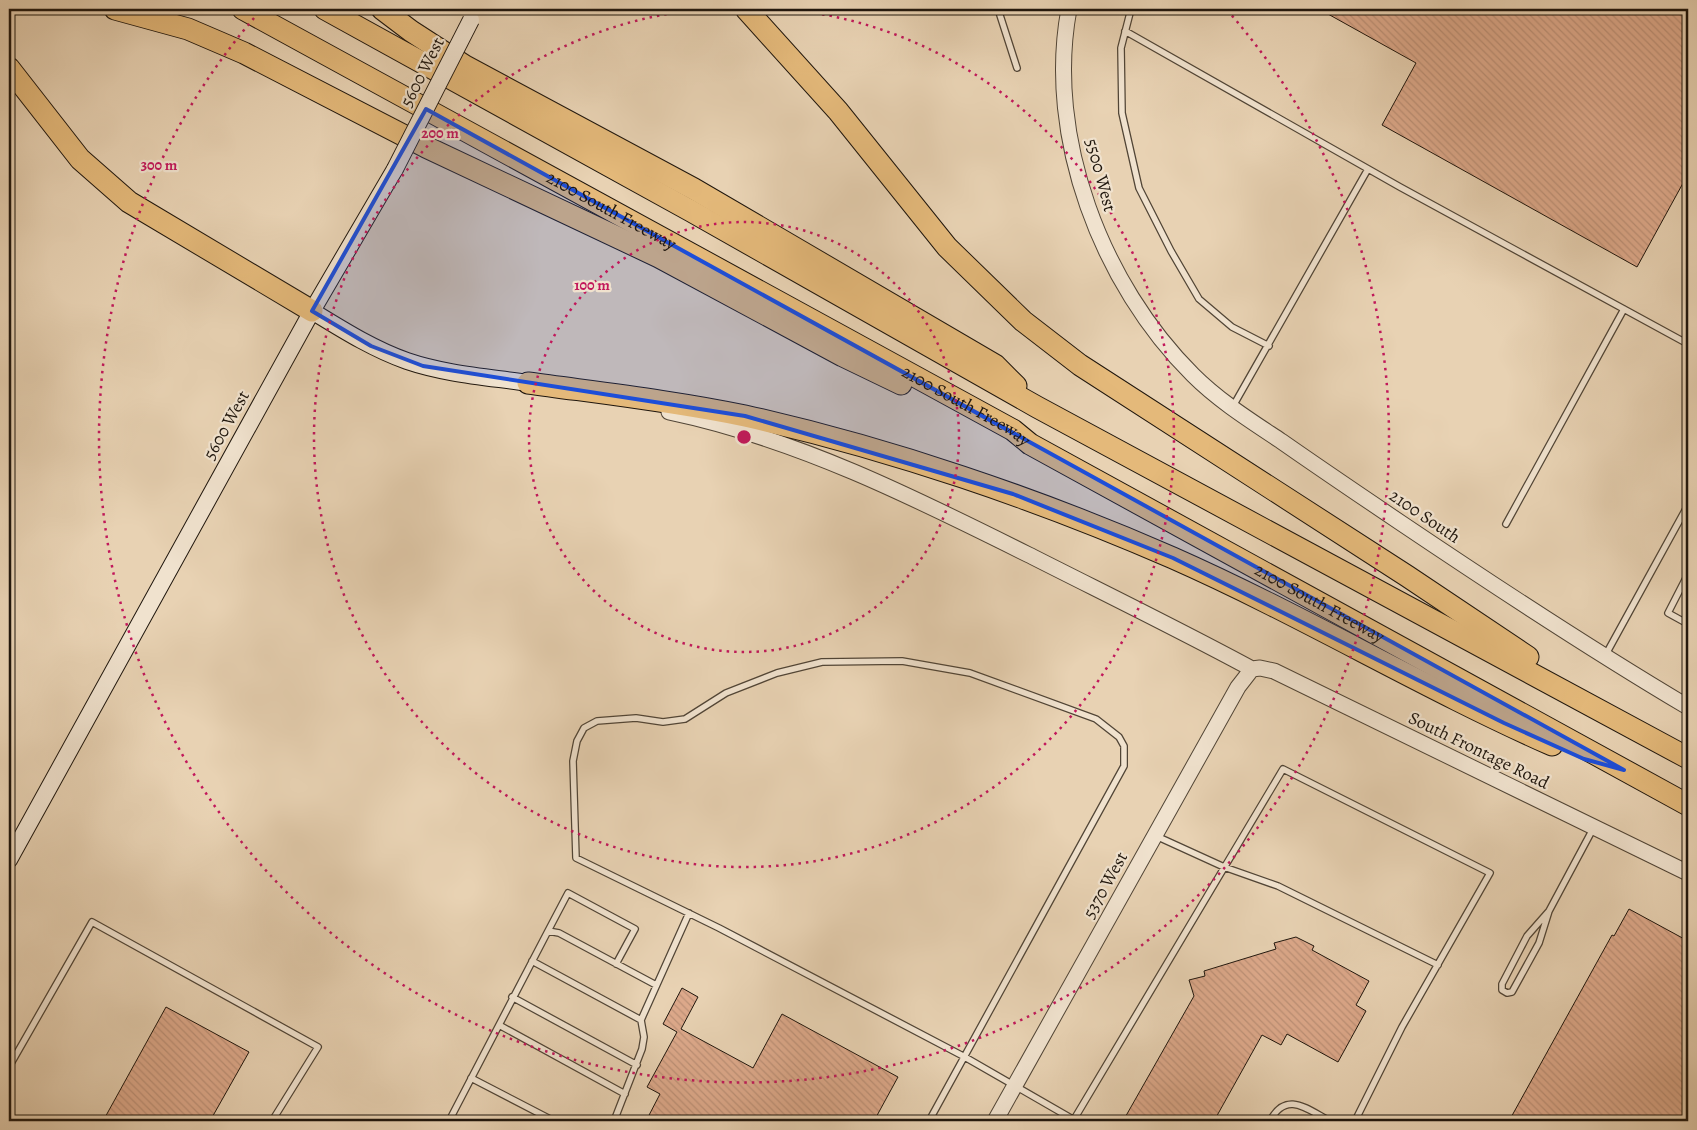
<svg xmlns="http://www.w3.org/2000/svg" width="1697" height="1130" viewBox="0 0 1697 1130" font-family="Alegreya,serif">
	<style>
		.building { fill: url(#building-back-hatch); stroke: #1f160d }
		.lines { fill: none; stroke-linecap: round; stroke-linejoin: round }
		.service-casing { stroke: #514536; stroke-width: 8 }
		.tertiary-casing { stroke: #514536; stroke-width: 17 }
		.secondary-casing { stroke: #1f160d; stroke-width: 18 }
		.motorway-casing { stroke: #1f160d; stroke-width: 23 }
		.service { stroke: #f0e2ce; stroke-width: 5.5 }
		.tertiary { stroke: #f0e2ce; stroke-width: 15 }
		.secondary { stroke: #f0e2ce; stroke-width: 16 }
		.motorway { stroke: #e4b97a; stroke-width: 21 }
		.secondary-bridge-casing { stroke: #1f160d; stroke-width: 18; stroke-linecap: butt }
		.secondary-bridge { stroke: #f0e2ce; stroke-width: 16 }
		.marked { fill: #1d4ed8; fill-opacity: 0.2; stroke: #1d4ed8; stroke-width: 4; stroke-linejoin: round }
		.ring { fill: none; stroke: #c2185b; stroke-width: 2.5; stroke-dasharray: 2.5 5 }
		.labels { text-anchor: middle; stroke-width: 4.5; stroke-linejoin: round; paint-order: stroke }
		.street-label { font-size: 18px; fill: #1f160d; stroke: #f0e2ce }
		.centre { fill: #c2185b; stroke: #f0e2ce; stroke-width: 2.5 }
		.ring-label { font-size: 15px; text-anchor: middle; font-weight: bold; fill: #c2185b; stroke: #f0e2ce; stroke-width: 4.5; stroke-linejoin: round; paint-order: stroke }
	</style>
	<defs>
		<pattern id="building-back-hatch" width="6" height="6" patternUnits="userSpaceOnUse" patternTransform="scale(1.25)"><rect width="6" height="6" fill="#dda98b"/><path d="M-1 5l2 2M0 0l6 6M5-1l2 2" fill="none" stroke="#bd9177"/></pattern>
	</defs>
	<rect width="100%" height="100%" fill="#e8d2b3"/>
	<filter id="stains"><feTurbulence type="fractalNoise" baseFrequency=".004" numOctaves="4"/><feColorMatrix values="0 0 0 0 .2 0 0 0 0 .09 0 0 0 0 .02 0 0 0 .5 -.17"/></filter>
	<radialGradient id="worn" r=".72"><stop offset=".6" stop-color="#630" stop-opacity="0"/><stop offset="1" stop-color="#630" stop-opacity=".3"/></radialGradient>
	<path class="building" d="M1319 9H1688V174L1637 267 1382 125 1416 63Z
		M1629 909 1688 941V1121H1509L1612 935 1614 936Z
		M1296 937 1314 946 1312 950 1369 981 1356 1005 1366 1011 1338 1062 1287 1034 1281 1045 1262 1035 1214 1121H1123L1194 996 1189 980 1205 976 1204 971 1276 949 1274 943Z
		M682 988 698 997 681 1029 753 1068 782 1014 898 1077 874 1121H646L660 1094 647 1087 677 1032 663 1024Z
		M166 1007 249 1052 210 1121H103Z"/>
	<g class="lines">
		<defs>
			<path id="service" d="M998 9 1017 68
				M1131 9 1121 48 1122 113 1139 188 1171 251 1199 299 1232 327 1269 346
				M1125 31 1400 187 1688 344
				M1232 408 1368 169
				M1506 524 1624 309
				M1688 574 1668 613 1688 624
				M1605 656 1688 505
				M1156 836 1224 867 1278 886 1438 965
				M1549 911 1527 936 1502 984V990L1507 993 1512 992 1539 943 1549 911 1594 827
				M548 931 568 893 635 929 616 964
				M532 961 641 1020
				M512 997 637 1065
				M499 1025 625 1094
				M9 1067 92 922 318 1047 272 1121
				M471 1078 554 1121
				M449 1121 548 931 559 933 656 985
				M614 1121 642 1049 644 1037 641 1020 689 913
				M929 1121 1124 766V746L1119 737 1096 719 970 673 902 661 822 662 777 673 726 693 685 719 663 722 636 718 597 721 584 728 577 741 573 761 576 858 719 928 963 1056 1076 1121
				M1073 1121 1283 769 1490 873 1402 1027 1355 1121
				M1270 1121C1286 1090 1307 1109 1330 1121"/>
			<path id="tertiary" d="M1069 9C1045 137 1102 285 1193 375 1219 401 1251 421 1281 441 1321 469 1361 496 1401 523 1496 587 1590 649 1688 707
				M669 412C798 439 917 499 1033 557 1106 594 1180 630 1252 669
				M1252 669 1260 668 1274 671 1688 873
				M995 1121 1238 687 1252 669"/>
			<path id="secondary" d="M312 311C343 330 373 349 407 361 445 374 487 377 528 383
				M9 860 312 311 395 169"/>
			<g id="motorway">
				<path d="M115 9 188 29 244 53 426 147 659 257 843 356 901 384"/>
				<path id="s1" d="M243 9 1013 430 1030 444 1688 805"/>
				<path d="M325 9 691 211 1037 407 1688 758"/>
				<path d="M382 9 411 31 465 66 694 189 995 365 1016 386"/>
				<path d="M746 9 838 111 947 247 1023 321 1080 365 1407 576 1528 657"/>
				<path d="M9 68 80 159 129 202 312 311"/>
				<path d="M528 383C600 393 673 401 745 416 888 448 1038 499 1173 558 1302 615 1423 688 1552 745"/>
			</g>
		</defs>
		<use href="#service" class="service-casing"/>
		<use href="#tertiary" class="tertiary-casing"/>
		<use href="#secondary" class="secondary-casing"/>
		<use href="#motorway" class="motorway-casing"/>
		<use href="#service" class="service"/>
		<use href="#tertiary" class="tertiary"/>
		<use href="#secondary" class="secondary"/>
		<use href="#motorway" class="motorway"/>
		<defs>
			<path id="secondary-bridge" d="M395 169 471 20"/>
		</defs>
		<use href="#secondary-bridge" class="secondary-bridge-casing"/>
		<use href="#secondary-bridge" class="secondary-bridge"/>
	</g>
	<path class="marked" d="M426 109 1624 770 1584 759 1504 723 1173 558 1013 494 745 416 423 366 371 346 312 311Z"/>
	<g class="ring">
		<circle cx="744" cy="437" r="215"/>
		<path d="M785 9A430 430 0 1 1 703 9"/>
		<path d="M1227 10A645 645 0 1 1 261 10"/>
	</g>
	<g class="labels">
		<g class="street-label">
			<text transform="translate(422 72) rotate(-63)" y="6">5600 West</text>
			<text transform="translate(1101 175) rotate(75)" y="6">5500 West</text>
			<text dy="6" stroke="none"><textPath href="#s1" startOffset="420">2100 South Freeway</textPath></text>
			<text dy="6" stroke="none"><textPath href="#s1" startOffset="825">2100 South Freeway</textPath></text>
			<text transform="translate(226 425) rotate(-61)" y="6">5600 West</text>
			<text transform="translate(1425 516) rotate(34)" y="6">2100 South</text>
			<text dy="6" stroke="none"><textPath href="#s1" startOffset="1230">2100 South Freeway</textPath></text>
			<text transform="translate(1479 750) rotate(26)" y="6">South Frontage Road</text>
			<text transform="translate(1105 885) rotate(-61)" y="6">5370 West</text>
		</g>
	</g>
	<circle cx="744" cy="437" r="8" class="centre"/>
	<g class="ring-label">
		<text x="440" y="138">200 m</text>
		<text x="159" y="170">300 m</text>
		<text x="592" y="290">100 m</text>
	</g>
	<rect width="1697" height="1130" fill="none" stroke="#e8d2b3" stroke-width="30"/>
	<rect x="10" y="10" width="1677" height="1110" fill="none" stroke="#1f160d" stroke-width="2.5"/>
	<rect x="15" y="15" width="1667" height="1100" fill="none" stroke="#1f160d"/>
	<rect width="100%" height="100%" filter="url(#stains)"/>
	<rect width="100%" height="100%" fill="url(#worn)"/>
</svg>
